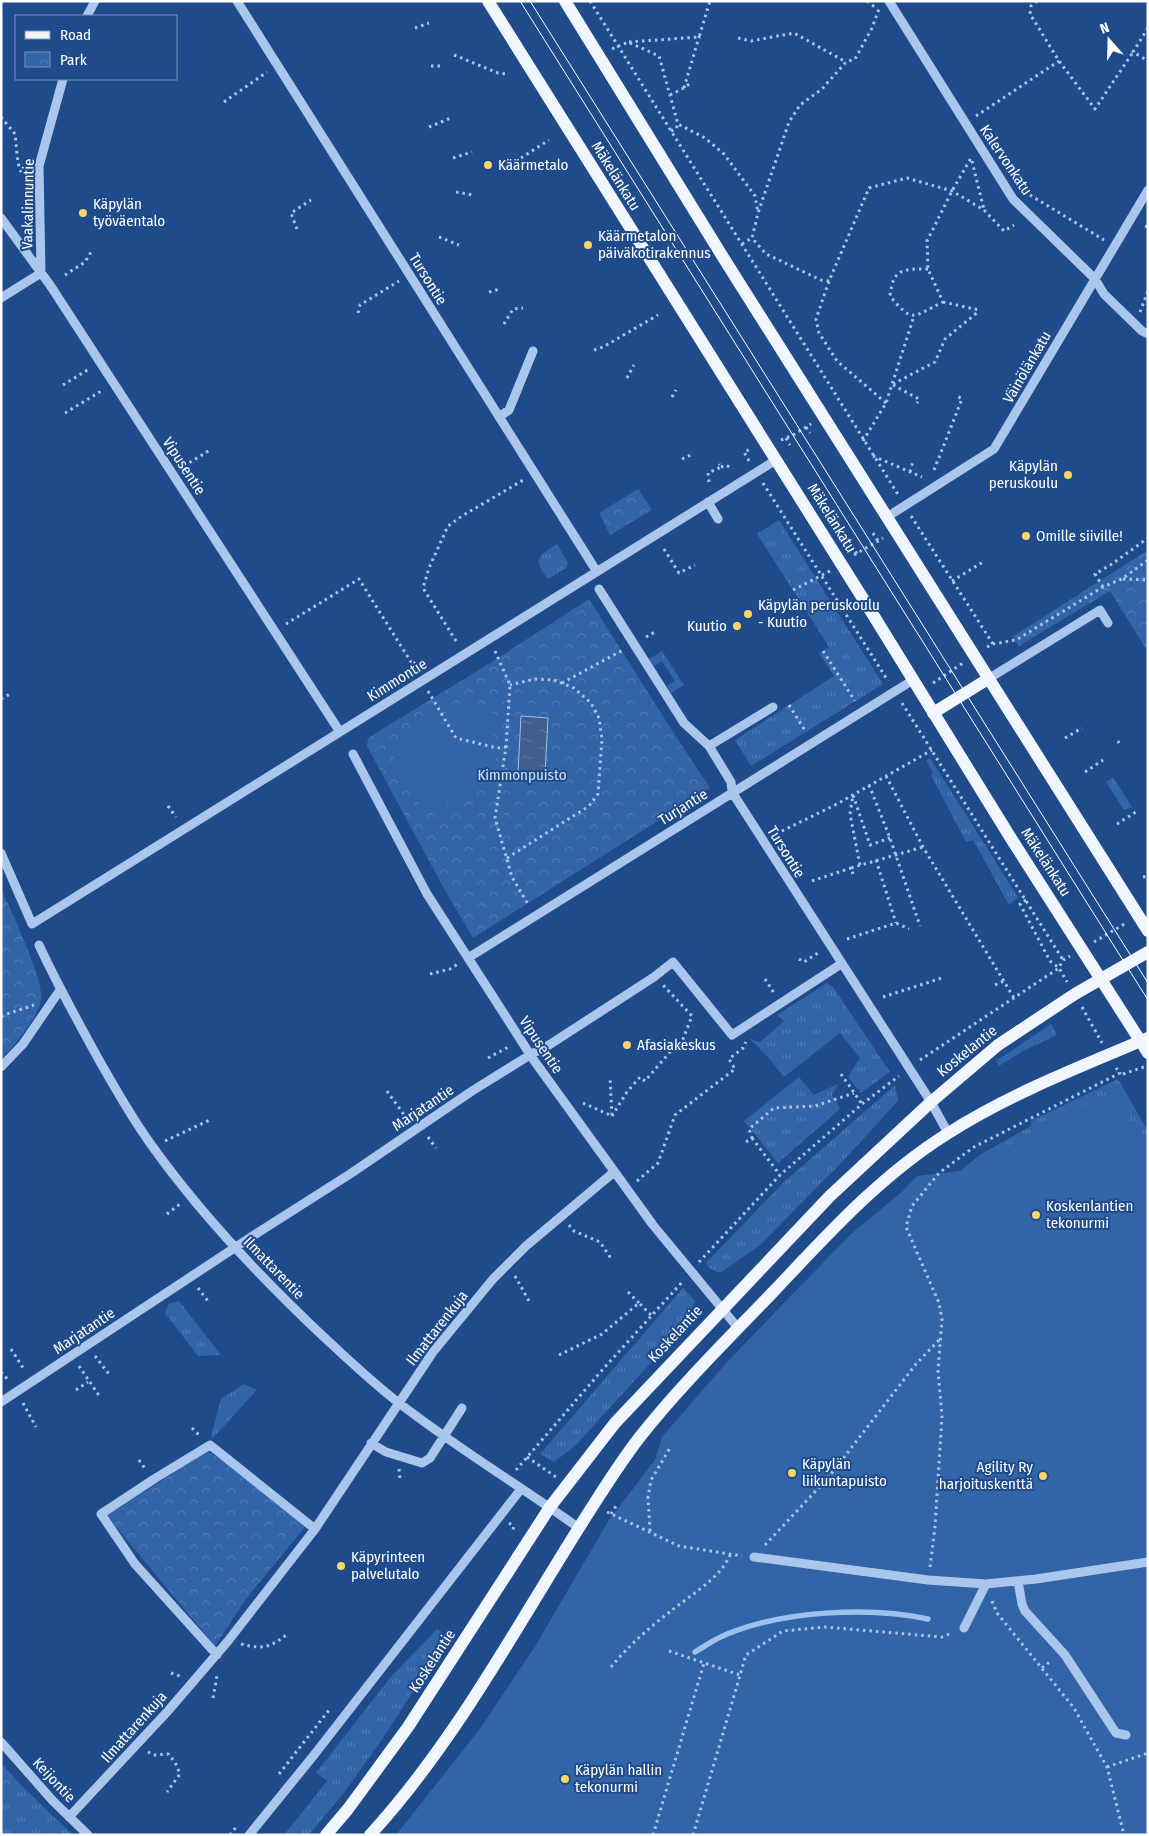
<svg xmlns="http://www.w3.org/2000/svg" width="1149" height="1836" viewBox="0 0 1149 1836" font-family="'Fira Sans Condensed',sans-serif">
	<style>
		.grass { fill: url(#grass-tufts) }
		.park { fill: url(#park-crowns) }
		.pitch { fill: #3264a8 }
		.water { fill: url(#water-ripples); stroke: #9ec0ed }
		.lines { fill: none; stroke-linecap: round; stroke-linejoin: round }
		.stream { stroke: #9ec0ed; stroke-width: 5.5 }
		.path { stroke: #abc6ec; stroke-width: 3; stroke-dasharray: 2.5 4; stroke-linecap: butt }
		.minor { stroke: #abc6ec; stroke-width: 9 }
		.major { stroke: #f0f5fe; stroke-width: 12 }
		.tram { stroke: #fff; stroke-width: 1 }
		.poi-dot { fill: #fad56a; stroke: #1f4b8b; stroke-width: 2 }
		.labels { text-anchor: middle; stroke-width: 4; stroke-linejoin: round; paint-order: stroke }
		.street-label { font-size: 15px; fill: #fff; stroke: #1f4b8b }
		.poi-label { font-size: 15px; fill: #fff; stroke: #1f4b8b; text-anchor: start }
		.park-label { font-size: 15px; fill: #d0e1f9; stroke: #1f4b8b }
	</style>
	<defs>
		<pattern id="grass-tufts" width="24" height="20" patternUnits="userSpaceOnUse" patternTransform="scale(1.25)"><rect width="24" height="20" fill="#3264a8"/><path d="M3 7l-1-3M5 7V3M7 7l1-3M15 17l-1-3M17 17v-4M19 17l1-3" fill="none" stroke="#517bb5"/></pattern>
		<pattern id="park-crowns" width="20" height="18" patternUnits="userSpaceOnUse" patternTransform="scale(1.25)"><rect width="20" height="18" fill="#3264a8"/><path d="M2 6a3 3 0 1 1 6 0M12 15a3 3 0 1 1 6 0" fill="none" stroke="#517bb5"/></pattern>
		<pattern id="water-ripples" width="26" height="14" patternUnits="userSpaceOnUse" patternTransform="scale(1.25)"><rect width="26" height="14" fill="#3f5e8d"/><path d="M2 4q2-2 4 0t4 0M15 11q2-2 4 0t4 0" fill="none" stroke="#5c769e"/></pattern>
	</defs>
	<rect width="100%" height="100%" fill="#1f4b8b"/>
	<path class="grass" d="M779 520 883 684 751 766 735 740 834 676 819 653 829 647 757 534Z
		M557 544 568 563 566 568 548 579C533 559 536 557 557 544Z
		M662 651 684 685 671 693 667 686 675 681 662 661 653 666 649 659Z
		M930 758 1018 897 1009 905 973 840 966 842 931 775 933 773 926 760Z
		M1113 777 1132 807 1124 810 1106 782Z
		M827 983 833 987 890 1072 861 1093 848 1077 860 1058 840 1033 784 1077 767 1056 750 1039 760 1042 784 1021 777 1015Z
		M1051 1024 1057 1035 1025 1050 999 1066 996 1061Z
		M799 1077 814 1095 838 1084 832 1095 840 1109 778 1163 744 1121Z
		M1118 1079 1148 1131V1178L960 1171 978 1156 1031 1126V1121Z
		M895 1085 898 1101 843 1161 759 1246 720 1273 709 1268 706 1263 784 1182Z
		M683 1288 695 1301 677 1334 575 1446 554 1462 540 1454Z
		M179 1301 221 1355 198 1356 165 1313 169 1304Z
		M244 1384 257 1390 213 1438 211 1437 221 1399Z
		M437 1629 442 1633 423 1676 383 1738 346 1790 309 1835H284L327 1781 316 1773 389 1679Z
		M1 1763 19 1783 73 1835H1Z"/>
	<path class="park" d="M638 489 652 510 610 535 599 513Z
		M1148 550V652L1110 591 1019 646 1012 637Z
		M589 599 673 732 710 788 473 938 442 885 367 746 368 738 495 660Z
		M1 888C10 909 45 981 41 1000 39 1016 13 1048 1 1059Z
		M207 1451 227 1463 305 1527 246 1599 215 1646 107 1516Z
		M1 1763 19 1783 1 1796Z"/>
	<path class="pitch" d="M468 700 473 707H482L492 703 497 773 437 811C433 810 428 809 425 808 412 802 394 762 391 748L401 739Z
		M1114 1090 1148 1156V1835H396L479 1730 534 1648 609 1520 655 1460 662 1437 727 1362 850 1235 903 1191 917 1176 960 1171Z"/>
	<path class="water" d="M521 716 548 718 545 774 518 773Z"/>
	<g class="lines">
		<path class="stream" d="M695 1652C705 1646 715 1639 725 1635 781 1611 869 1606 928 1619"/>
		<path class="path" d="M590 1 899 496
			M867 1 876 8
			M1037 1 1031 6 1030 14 1059 61 1095 109 1133 52
			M415 28 429 23
			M1148 28 1133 52 1148 61
			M738 38 751 41 794 33 846 62
			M629 42 699 37 710 1
			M612 49 628 42 659 56 678 124 705 138 724 154 755 196 758 213
			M454 55 498 73 507 74
			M431 66H443
			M689 84 684 88 699 37 704 36
			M670 95 684 88
			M224 102 267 72
			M976 116 1059 61
			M1 117 15 134 18 163 22 175
			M429 127 453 117
			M671 131 676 129 678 124
			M991 141 998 136
			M453 158 472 152
			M521 158 549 140
			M972 161 984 210
			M1012 176 1019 170
			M456 192 473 195
			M1030 195 1104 240
			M1145 226 1148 227
			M297 229 291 213 311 200
			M439 237 459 245
			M742 244 752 238
			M928 269C903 269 893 268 890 296 913 324 912 317 943 302L928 269 927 241 952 191 971 158
			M65 275 85 262 91 252
			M829 281 821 280 766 254 752 238 758 213 789 122 800 105 822 89 846 62 855 59 872 28 879 9
			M489 292 500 289
			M943 302 979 310
			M1140 312 1148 291
			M358 313 360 305 399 281
			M504 324 513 309 523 308
			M594 350 603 347 658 315
			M627 378 634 365
			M893 384 935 362 945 339 979 311
			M63 385 89 369
			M893 385 919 399 917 403
			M672 397 676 390
			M886 403 837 361 819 333 816 319 829 281 869 188 907 178 952 191 984 210 1004 231 1014 225
			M65 413 103 390
			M806 427 810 433
			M786 438 790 445
			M781 440 793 435 811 424
			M863 441 886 403 914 316
			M873 456 922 477
			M682 459 691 455
			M749 461 744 452 751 449
			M184 466 210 450
			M721 467 726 465 731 468
			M934 470 962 399 957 396
			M910 472 913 461
			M709 482 708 473 721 467 719 464
			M763 483 888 681
			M911 516 993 644
			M873 533 878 541
			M852 546 857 554
			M664 549 679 573 695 565
			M854 555 883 538
			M1123 579 1148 580
			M952 581 983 562
			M1103 587 1095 574 1112 564 1148 538
			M793 590 830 571
			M286 624 359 579 416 670
			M646 637 655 632
			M456 641 423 588 429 568 448 526 462 516 525 479
			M987 647 993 644 1016 640 1103 587 1122 579 1148 560
			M495 651 510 685 506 747 495 818 512 877 529 906
			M823 651 855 701
			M562 683 623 650
			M933 683 963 663
			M428 691 456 738 497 748 506 747
			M1 699 12 693
			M902 703 1063 960
			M789 705 806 732
			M1065 738 1082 728
			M1118 741 1119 743
			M1085 772 1103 760
			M886 776 923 847 1014 998
			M869 785 890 838 920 926
			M168 806 176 817
			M1117 824 1136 812
			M776 834 837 804 932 750
			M507 858 589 806 598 794 602 739 599 718 591 703 574 688 554 680 535 679 510 685
			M876 860 896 923
			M860 865 850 814 853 795 870 845 890 838
			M853 874 851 868 923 847
			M1143 877 1148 876
			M812 881 851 868
			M1026 900 1020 904 1050 961 1059 968 1067 982
			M847 939 896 923 909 929
			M1094 942 1126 923
			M799 959 804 962 821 951
			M430 974 450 969 458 964
			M765 979 774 993
			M995 985 1004 981
			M883 997 942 978
			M1082 1007 1102 1043
			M1 1016 34 1005
			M488 1058 510 1046
			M920 1060 1059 968 1063 960 1070 956
			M841 1074 862 1104
			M1123 1074 1144 1067
			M387 1091 407 1119
			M583 1103 612 1116 610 1077
			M612 1116 627 1092 640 1077 645 1081 676 1045 683 1039 692 1016 663 985
			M428 1137 436 1148
			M752 1138 780 1175
			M165 1141 212 1119
			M746 1142 752 1138 749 1129 774 1108 815 1106 854 1093
			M637 1181 658 1163 675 1115 735 1069 729 1059 743 1048 746 1042
			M167 1214 180 1204
			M569 1225 574 1231 600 1242 612 1260
			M699 1262 780 1175 862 1104 899 1076
			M515 1276 529 1301
			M198 1288 208 1301
			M628 1292 639 1303
			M11 1349 25 1371
			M559 1355 602 1334 639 1303 651 1315
			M95 1356 109 1374
			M79 1366 100 1397
			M1 1372 9 1381
			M76 1390 88 1382
			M23 1403 36 1427
			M192 1428 200 1436
			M527 1457 556 1477
			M139 1460 146 1470
			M399 1469 400 1479
			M516 1470 604 1368 684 1280
			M607 1512 679 1546 742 1556
			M611 1514 616 1506
			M509 1523 514 1527 512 1531
			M650 1531 648 1497 651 1480 670 1448
			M765 1545 828 1478 916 1364 939 1340
			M930 1567 935 1527 942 1416 938 1371 942 1319 939 1303 906 1227 912 1206 939 1173 974 1147 1120 1073 1116 1068
			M992 1601 997 1613 1074 1708 1085 1728 1107 1767 1124 1835
			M241 1644C265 1650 270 1647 289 1633
			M669 1651 740 1675
			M611 1667C628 1646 650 1627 671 1611 690 1595 720 1579 730 1555
			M1042 1668 1052 1660
			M171 1673 180 1676
			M213 1698 217 1676
			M148 1752 154 1755 168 1754 175 1762 180 1774 167 1792
			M1107 1767 1148 1753
			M279 1774 329 1710
			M230 1835 236 1827
			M653 1835 704 1663
			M693 1835 746 1655 783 1631 825 1627 942 1637 952 1633"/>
		<path class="minor" d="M237 1 597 572
			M889 1 1013 199 1095 279 1104 294 1142 331 1148 334
			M87 16 95 1
			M1 218 50 285 340 732
			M1 298 41 273 39 166 63 79
			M499 417 509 410 533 351
			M708 502 718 519
			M887 517 994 449 1148 190
			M599 589 684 723 709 746 731 782 732 792 931 1102 948 1133
			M988 679 1100 610 1108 623
			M709 746 773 707
			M353 754 427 894 533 1059 653 1225 738 1328
			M1 853 32 924 776 460
			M39 945C57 984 78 1022 99 1060 115 1088 131 1117 150 1143 201 1215 262 1279 326 1339 350 1361 374 1384 399 1403 457 1448 520 1486 579 1528
			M468 958 913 680
			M1 1067 23 1044 60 990
			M1 1402 251 1237 350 1174 472 1091 530 1055 549 1045 654 977 673 962 732 1035 841 964
			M371 1443 386 1452 422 1463 430 1458 462 1408
			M754 1557 928 1580 986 1584
			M1018 1581 1022 1604 1025 1611 1065 1655 1116 1733 1126 1735
			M964 1628 986 1584 1036 1579 1148 1562
			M217 1655 135 1564 101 1514 154 1479 210 1445 315 1529
			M1 1742 53 1801 88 1835
			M69 1817 167 1712 228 1641 315 1529 433 1352 493 1279 526 1246 614 1172
			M249 1835 314 1755 521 1489"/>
		<path class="major" d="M488 1 867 605 1012 840 1148 1053
			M565 1 721 254 1148 931
			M933 713 988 679
			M326 1835 348 1809 408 1727 550 1507 615 1423 830 1196 931 1102 998 1045 1075 994 1148 952
			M370 1835C459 1738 523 1614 594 1504 608 1482 623 1459 639 1438 680 1386 728 1339 774 1291 828 1234 880 1176 947 1134 1009 1094 1080 1067 1148 1038"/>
		<path class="tram" d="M520 1 1148 1000
			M530 1 1148 983"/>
	</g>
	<g class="poi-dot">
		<circle cx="488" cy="165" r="5"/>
		<circle cx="83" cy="213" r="5"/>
		<circle cx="588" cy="245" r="5"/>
		<circle cx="1068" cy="475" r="5"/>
		<circle cx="1026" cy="536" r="5"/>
		<circle cx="748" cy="614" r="5"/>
		<circle cx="737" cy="626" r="5"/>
		<circle cx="627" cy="1045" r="5"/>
		<circle cx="1036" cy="1215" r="5"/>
		<circle cx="792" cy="1473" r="5"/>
		<circle cx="1043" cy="1476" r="5"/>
		<circle cx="341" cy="1566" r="5"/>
		<circle cx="565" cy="1779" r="5"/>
	</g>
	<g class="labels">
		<g class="street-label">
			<text transform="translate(1006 160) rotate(56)" y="5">Kalervonkatu</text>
			<text transform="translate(616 176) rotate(58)" y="5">Mäkelänkatu</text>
			<text transform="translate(28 204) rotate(-89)" y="5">Vaakalinnuntie</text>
			<text transform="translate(428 279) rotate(58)" y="5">Tursontie</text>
			<text transform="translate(1027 367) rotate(-60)" y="5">Väinölänkatu</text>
			<text transform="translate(184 466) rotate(57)" y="5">Vipusentie</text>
			<text transform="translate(832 518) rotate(58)" y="5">Mäkelänkatu</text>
			<text transform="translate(397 680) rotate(-32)" y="5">Kimmontie</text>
			<text transform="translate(683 807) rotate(-32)" y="5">Turjantie</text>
			<text transform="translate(786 852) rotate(58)" y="5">Tursontie</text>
			<text transform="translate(1046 862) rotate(57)" y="5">Mäkelänkatu</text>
			<text transform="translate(541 1045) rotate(56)" y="5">Vipusentie</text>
			<text transform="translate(967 1051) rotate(-39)" y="5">Koskelantie</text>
			<text transform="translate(423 1108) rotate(-34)" y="5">Marjatantie</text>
			<text transform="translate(274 1268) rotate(46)" y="5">Ilmattarentie</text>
			<text transform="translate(437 1328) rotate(-52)" y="5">Ilmattarenkuja</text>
			<text transform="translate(84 1331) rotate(-34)" y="5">Marjatantie</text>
			<text transform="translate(675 1334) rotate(-47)" y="5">Koskelantie</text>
			<text transform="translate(432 1661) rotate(-57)" y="5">Koskelantie</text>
			<text transform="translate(134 1727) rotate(-48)" y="5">Ilmattarenkuja</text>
			<text transform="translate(54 1780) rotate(47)" y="5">Keijontie</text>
		</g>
		<g class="poi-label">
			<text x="498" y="170">Käärmetalo</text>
			<text x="93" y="209">Käpylän<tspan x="93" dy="17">työväentalo</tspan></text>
			<text x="598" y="241">Käärmetalon<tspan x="598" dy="17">päiväkotirakennus</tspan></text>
			<text x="1058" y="471" text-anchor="end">Käpylän<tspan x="1058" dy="17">peruskoulu</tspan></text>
			<text x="1036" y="541">Omille siiville!</text>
			<text x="758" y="610">Käpylän peruskoulu<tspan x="758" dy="17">- Kuutio</tspan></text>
			<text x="727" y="631" text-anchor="end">Kuutio</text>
			<text x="637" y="1050">Afasiakeskus</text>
			<text x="1046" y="1211">Koskenlantien<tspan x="1046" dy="17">tekonurmi</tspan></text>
			<text x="802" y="1469">Käpylän<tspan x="802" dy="17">liikuntapuisto</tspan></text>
			<text x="1033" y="1472" text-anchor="end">Agility Ry<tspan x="1033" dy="17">harjoituskenttä</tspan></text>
			<text x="351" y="1562">Käpyrinteen<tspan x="351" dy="17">palvelutalo</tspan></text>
			<text x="575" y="1775">Käpylän hallin<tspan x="575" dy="17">tekonurmi</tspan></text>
		</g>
		<g class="park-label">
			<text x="522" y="780">Kimmonpuisto</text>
		</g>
	</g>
	<rect width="1149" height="1836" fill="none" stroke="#ffffff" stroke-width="5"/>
	<rect x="15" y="15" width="162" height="65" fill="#1f4b8b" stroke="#7993b9"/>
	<rect x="25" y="31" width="25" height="8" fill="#f0f5fe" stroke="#7993b9"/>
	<text x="60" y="40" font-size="15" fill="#ffffff">Road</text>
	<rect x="25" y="52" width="25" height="15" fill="url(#park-crowns)" stroke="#7993b9"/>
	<text x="60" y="65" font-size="15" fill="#ffffff">Park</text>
	<g transform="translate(1109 40) rotate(340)" stroke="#1f4b8b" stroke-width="4" paint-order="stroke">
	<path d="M0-4L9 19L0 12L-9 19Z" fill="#ffffff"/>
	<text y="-8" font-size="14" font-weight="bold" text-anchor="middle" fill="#ffffff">N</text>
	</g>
</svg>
